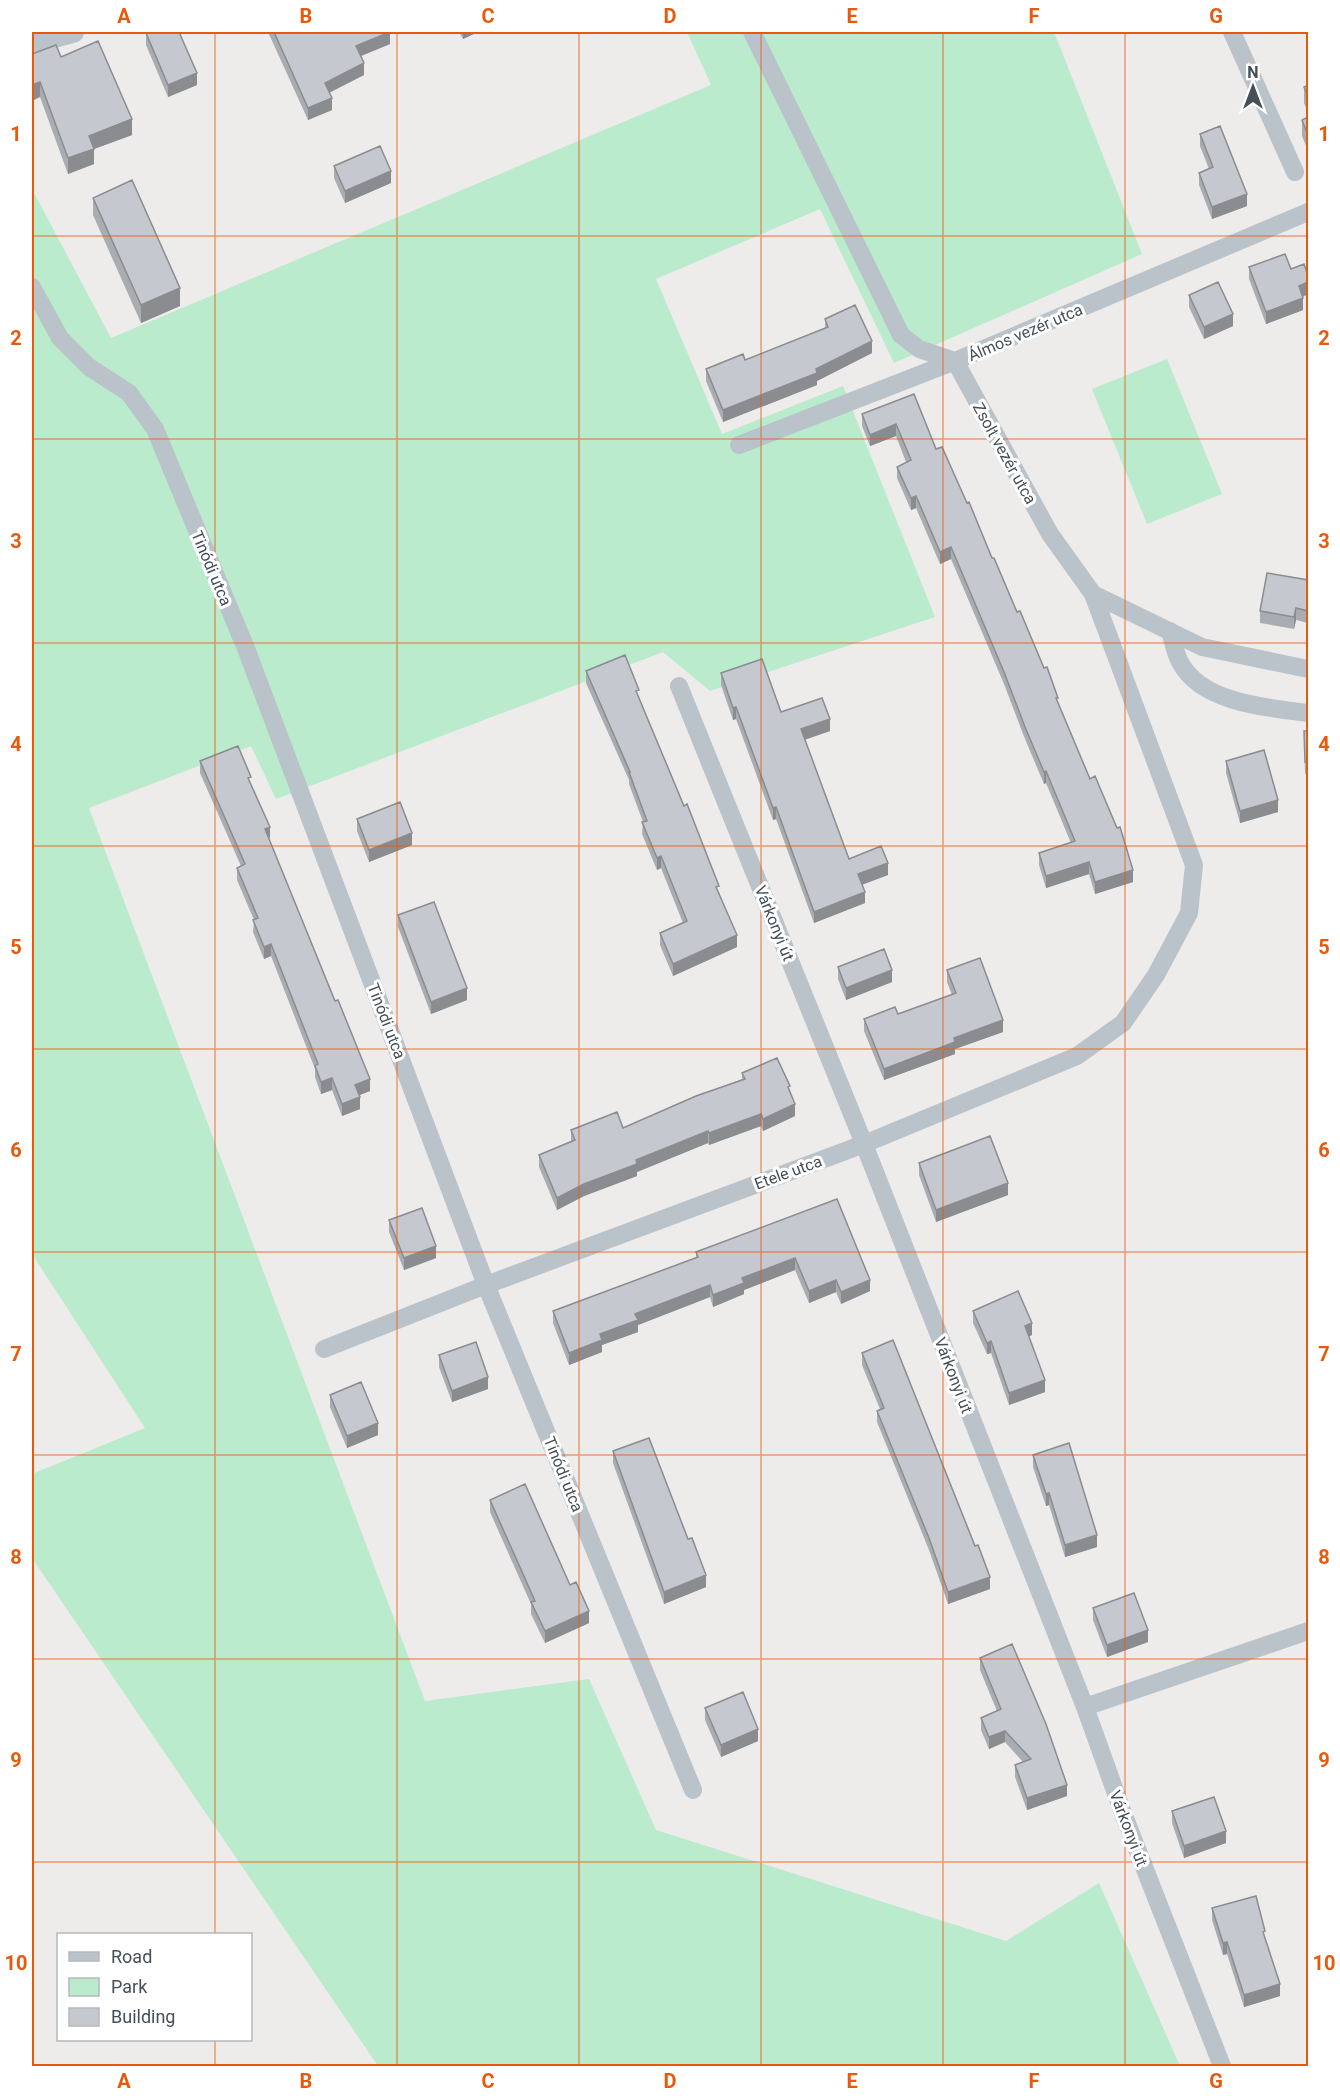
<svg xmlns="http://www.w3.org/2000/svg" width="1340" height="2098" viewBox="0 0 1340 2098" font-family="Roboto,sans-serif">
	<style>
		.green { fill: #baebcc }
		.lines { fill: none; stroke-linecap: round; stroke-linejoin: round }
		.minor { stroke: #bac3ca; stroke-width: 18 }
		.tertiary { stroke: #bac3ca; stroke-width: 22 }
		.wall { fill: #a9acb1 }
		.shaded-wall { fill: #8a8c90 }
		.building { fill: #c5c8ce; stroke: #8a8c90; stroke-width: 1.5 }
		.grid { fill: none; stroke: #e8590c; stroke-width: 1.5; stroke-opacity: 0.55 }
		.labels { text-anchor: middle; stroke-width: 6; stroke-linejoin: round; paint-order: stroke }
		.street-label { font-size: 16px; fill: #454f57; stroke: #fff }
		.neatline { fill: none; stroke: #e8590c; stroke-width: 2 }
		.grid-label { font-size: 20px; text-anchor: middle; font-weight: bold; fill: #e8590c }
	</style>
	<rect width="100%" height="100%" fill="#eeebeb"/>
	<path class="green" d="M687 32H1054L1142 254 894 363 820 209 656 279 722 434 843 386 935 617 710 691 663 652 276 799 251 746 89 808 425 1701 589 1679 656 1830 1006 1941 1099 1883 1180 2066H378L32 1558V1474L145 1428 32 1254V189L111 338 711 85Z
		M1167 359 1222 494 1147 524 1092 389Z"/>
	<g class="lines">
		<path class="minor" d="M1232 32 1295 172
			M32 287 60 338 89 367 129 393 155 429 247 651 486 1285 693 1790
			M739 445 955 361 1308 212
			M1093 594 1202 647 1308 669
			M1170 631C1173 641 1175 653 1180 662 1201 703 1268 708 1308 713
			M679 686 864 1144 1085 1707 1123 1813 1222 2066
			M324 1349 486 1285 864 1144 1077 1056 1123 1023 1156 975 1189 913 1194 865 1093 594 1050 534 955 361 919 349 901 335 752 32
			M1085 1707 1308 1631"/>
		<path class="tertiary" d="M32 43 73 32"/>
	</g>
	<path class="wall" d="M268 32H390V44L361 56 364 75 329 92 332 110 308 120Z
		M459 32H478L463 39Z
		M146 33 197 85 168 97 146 45Z
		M32 54 61 57 132 135 94 149V164L68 174 40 97Z
		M1308 85V113L1304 103V87Z
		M1308 117V151L1302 136V120Z
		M1200 134 1247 206 1212 219 1199 185V173L1209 169 1200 146Z
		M334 166 391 183 345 203 334 178Z
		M93 198 180 306 141 323 93 215Z
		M1249 267 1291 269 1308 282V294L1303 297V310L1266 324 1249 279Z
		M1189 295 1233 326 1204 339 1189 307Z
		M825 319 872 353 817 381V385L723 422 706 381V369L745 360 825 329Z
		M914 394 936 449 992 558 1017 612 1058 703 1133 882 1095 894 1089 874 1046 888 1039 865V853L1071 843 1046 783 1044 784 1025 739 1004 684 951 559 940 564 916 508 911 510 897 478V467L906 462 896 436 870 446 862 426V414Z
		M1308 580V623L1296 620 1294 629 1260 623V611Z
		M586 671 639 697 719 893 737 947 673 976 660 945V933L683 923 661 868 657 870 642 834 643 822 629 784V780L586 683Z
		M721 673 781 712 830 731 804 740 849 859 888 875 862 885 865 903 814 923 776 819 773 820 736 719 733 720 721 685Z
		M1304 731H1308V774H1305Z
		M200 761 251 784 269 839 370 1091 359 1095 360 1109 342 1116 332 1090 321 1094 315 1077V1069L271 956 264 959 253 932 254 920 237 880V868L241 866 200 773Z
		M1226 761 1278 812 1240 823 1226 773Z
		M357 819 412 845 369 862 357 831Z
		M398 915 467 1000 431 1014 398 927Z
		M838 967 892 982 846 1000 838 979Z
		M947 970 1003 1032 955 1049V1054L884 1080 864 1031V1019L898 1014 952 995 947 982Z
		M742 1073 790 1092 795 1116 763 1131 761 1126 709 1145 708 1143 637 1172V1176L584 1196 557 1210 539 1167V1155L571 1141V1130L623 1128 742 1079Z
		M919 1163 1008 1195 936 1222 919 1175Z
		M837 1199 870 1291 841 1304 836 1292 809 1303 795 1270 744 1290V1294L713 1307 710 1297 638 1325V1332L602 1345V1352L569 1365 553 1323V1311L696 1258V1252Z
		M389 1220 436 1258 404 1270 389 1232Z
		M973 1311 1032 1335 1029 1336 1045 1392 1009 1405 991 1353 987 1354 973 1323Z
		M862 1353 975 1546 990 1589 948 1604 929 1550 877 1422V1411L880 1409 862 1365Z
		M439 1355 488 1389 452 1402 439 1367Z
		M330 1395 378 1435 347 1448 330 1407Z
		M613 1451 706 1587 664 1604 613 1463Z
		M1033 1455 1097 1547 1065 1557 1049 1505 1046 1506 1033 1467Z
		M490 1500 570 1585 589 1623 545 1643 531 1614V1604L490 1512Z
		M1093 1608 1148 1642 1107 1657 1093 1620Z
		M980 1658 1067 1796 1027 1810 1015 1777V1765L1023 1762 1005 1742 989 1749 981 1730V1718L997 1711 980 1670Z
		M705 1708 758 1741 721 1757 705 1720Z
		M1172 1811 1226 1843 1184 1858 1172 1823Z
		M1212 1908 1265 1939 1280 1996 1244 2007 1227 1954 1223 1955 1212 1920Z"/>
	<path class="shaded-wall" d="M390 32V44L356 58V46Z
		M463 32H478L463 39Z
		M364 63V75L325 95V83Z
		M197 73V85L168 97V85Z
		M40 82V97L32 101V85Z
		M332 98V110L308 120V108Z
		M132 119V135L94 149V164L68 174V158L89 136Z
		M391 171V183L345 203V191Z
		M1247 194V206L1212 219V207Z
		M1308 282V294L1299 298V286Z
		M180 288V306L141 323V305Z
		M1303 298V310L1266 324V312Z
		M1233 314V326L1204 339V327Z
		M872 341V353L817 381V385L723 422V410L816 369Z
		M896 424V436L870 446V435Z
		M916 496V508L911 510V498Z
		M951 547V559L940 564V552Z
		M1296 608V620L1294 629V617Z
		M736 707V719L733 720V708Z
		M830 719V731L801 741V729Z
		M1046 771V783L1044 784V772Z
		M1278 800V812L1240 823V811Z
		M776 807V819L773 820V808Z
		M270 827V839L265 829Z
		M412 833V845L369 862V850Z
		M661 856V868L657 870V858Z
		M1089 862V874L1046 888V876Z
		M888 863V875L858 886V874Z
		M1133 870V882L1095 894V882Z
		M865 892V903L814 923V912Z
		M737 935V947L673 976V964Z
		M271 944V956L264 959V947Z
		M892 970V982L846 1000V988Z
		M467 988V1000L431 1014V1002Z
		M1003 1020V1032L955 1049V1054L884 1080V1069L954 1038Z
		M332 1078V1090L321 1094V1082Z
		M370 1079V1091L355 1097V1085Z
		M360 1097V1109L342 1116V1104Z
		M795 1104V1116L763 1131V1119Z
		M761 1114V1126L709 1145V1133Z
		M708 1131V1143L637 1172V1176L584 1196 557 1210V1198L636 1160Z
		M1008 1183V1195L936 1222V1210Z
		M436 1246V1258L404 1270V1258Z
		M795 1258V1270L744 1290V1294L713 1307V1295L742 1278Z
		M836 1280V1292L809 1303V1291Z
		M870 1280V1291L841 1304V1292Z
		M710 1285V1297L638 1325V1332L602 1345V1352L569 1365V1353L635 1314Z
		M1032 1323V1335L1025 1338V1326Z
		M991 1341V1353L987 1354V1343Z
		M488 1377V1389L452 1402V1391Z
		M1045 1380V1392L1009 1405V1393Z
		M378 1423V1435L347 1448V1436Z
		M1049 1493V1505L1046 1506V1494Z
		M1097 1535V1547L1065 1557V1545Z
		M706 1575V1587L664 1604V1592Z
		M990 1577V1589L948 1604V1592Z
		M589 1611V1623L545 1643V1631Z
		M1148 1630V1642L1107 1657V1645Z
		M758 1729V1741L721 1757V1745Z
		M1005 1731V1742L989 1749V1737Z
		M1067 1785V1796L1027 1810V1798Z
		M1226 1831V1843L1184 1858V1846Z
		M1227 1942V1954L1223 1955V1943Z
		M1280 1984V1996L1244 2007V1995Z"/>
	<path class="building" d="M150 32H179L197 73 168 85 146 33Z
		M274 32H390L356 46 364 63 325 83 332 98 308 108Z
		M98 41 132 119 89 136 94 149 68 158 40 82 32 85V54L56 45 61 57Z
		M1308 85V96L1304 87Z
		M1308 117V135L1302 120Z
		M1220 126 1247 194 1212 207 1199 173 1213 167 1200 134Z
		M380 146 391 171 345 191 334 166Z
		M132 180 180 288 141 305 93 198Z
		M1285 254 1291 269 1304 264 1308 276V282L1299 286 1303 298 1266 312 1249 267Z
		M1218 282 1233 314 1204 327 1189 295Z
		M855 305 872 341 816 369 817 373 723 410 706 369 743 354 745 360 828 327 825 319Z
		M914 394 936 449 942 447 967 503 969 502 992 558H994L1017 612 1020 611 1044 668 1047 667 1058 698H1056L1090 779 1095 776 1117 828 1120 827 1133 870 1095 882 1089 862 1046 876 1039 853 1075 841 1046 771 1044 772 1025 727 1004 672 951 547 940 552 916 496 911 498 897 467 911 460 896 424 870 435 862 414Z
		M1267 573 1308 580V611L1296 608 1294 617 1260 611Z
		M625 655 639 690 636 691 684 806 687 804 719 886 716 887 737 935 673 964 660 933 687 921 661 856 657 858 642 822 647 821 629 772H630L586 671Z
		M762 659 781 712 822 698 830 719 801 729 849 859 881 846 888 863 858 874 865 892 814 912 776 807 773 808 736 707 733 708 721 673Z
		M1304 731H1308V762H1305Z
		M238 746 251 777 248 778 270 827 265 829 335 1001 338 1000 370 1079 355 1085 360 1097 342 1104 332 1078 321 1082 315 1066 318 1064 271 944 264 947 253 920 258 918 237 868 245 864 200 761Z
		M1264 750 1278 800 1240 811 1226 761Z
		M400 802 412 833 369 850 357 819Z
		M434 902 467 988 431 1002 398 915Z
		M884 949 892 970 846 988 838 967Z
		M980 958 1003 1020 954 1038 955 1042 884 1069 864 1019 895 1007 898 1014 956 993 947 970Z
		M777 1058 790 1086 788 1087 795 1104 763 1119 761 1114 709 1133 708 1131 636 1160 637 1164 584 1184 557 1198 539 1155 575 1140 571 1130 617 1112 623 1128 696 1096 745 1079 742 1073Z
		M990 1136 1008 1183 936 1210 919 1163Z
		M837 1199 870 1280 841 1292 836 1280 809 1291 795 1258 742 1278 744 1283 713 1295 710 1285 635 1314 638 1320 600 1334 602 1340 569 1353 553 1311 698 1257 696 1252Z
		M422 1208 436 1246 404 1258 389 1220Z
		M1018 1291 1032 1323 1025 1326 1045 1380 1009 1393 991 1341 987 1343 973 1311Z
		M893 1340 975 1546 978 1545 990 1577 948 1592 929 1538 877 1411 884 1408 862 1353Z
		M476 1342 488 1377 452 1391 439 1355Z
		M361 1382 378 1423 347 1436 330 1395Z
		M649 1438 688 1539 692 1538 706 1575 664 1592 613 1451Z
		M1069 1443 1097 1535 1065 1545 1049 1493 1046 1494 1033 1455Z
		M525 1484 570 1585 576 1582 589 1611 545 1631 531 1602 535 1601 490 1500Z
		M1134 1593 1148 1630 1107 1645 1093 1608Z
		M1012 1644 1046 1724 1067 1785 1027 1798 1015 1765 1031 1759 1005 1731 989 1737 981 1718 1001 1709 980 1658Z
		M743 1692 758 1729 721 1745 705 1708Z
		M1214 1797 1226 1831 1184 1846 1172 1811Z
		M1256 1896 1265 1931 1263 1932 1280 1984 1244 1995 1227 1942 1223 1943 1212 1908Z"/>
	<path class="grid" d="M215 32V1934M397 32V2066M579 32V2066M761 32V2066M943 32V2066M1125 32V2066M32 236H1308M32 439H1308M32 643H1308M32 846H1308M32 1049H1308M32 1252H1308M32 1455H1308M32 1659H1308M32 1862H1308M215 2040V2066"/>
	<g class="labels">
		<g class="street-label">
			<text transform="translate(1025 332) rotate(-23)" y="6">Álmos vezér utca</text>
			<text transform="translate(1005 453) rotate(61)" y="6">Zsolt vezér utca</text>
			<text transform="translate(212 568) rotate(67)" y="6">Tinódi utca</text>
			<text transform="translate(775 923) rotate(68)" y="6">Várkonyi út</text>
			<text transform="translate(387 1021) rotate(69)" y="6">Tinódi utca</text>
			<text transform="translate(788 1172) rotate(-20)" y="6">Etele utca</text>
			<text transform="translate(954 1375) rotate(69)" y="6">Várkonyi út</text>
			<text transform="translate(564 1474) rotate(68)" y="6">Tinódi utca</text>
			<text transform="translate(1129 1828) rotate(69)" y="6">Várkonyi út</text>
		</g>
	</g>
	<rect width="1340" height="2098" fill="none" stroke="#ffffff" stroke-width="66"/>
	<rect x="57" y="1933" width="195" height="108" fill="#ffffff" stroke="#b5b9bc" stroke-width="1.5"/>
	<rect x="69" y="1952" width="30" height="9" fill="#bac3ca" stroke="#b5b9bc" stroke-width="1.5"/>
	<text x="111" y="1963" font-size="18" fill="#454f57">Road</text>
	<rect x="69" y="1978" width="30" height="18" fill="#baebcc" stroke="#b5b9bc" stroke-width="1.5"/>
	<text x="111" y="1993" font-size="18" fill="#454f57">Park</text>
	<rect x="69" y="2008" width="30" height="18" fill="#c5c8ce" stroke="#b5b9bc" stroke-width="1.5"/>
	<text x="111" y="2023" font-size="18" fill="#454f57">Building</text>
	<g transform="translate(1253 87)" stroke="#ffffff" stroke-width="4.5" paint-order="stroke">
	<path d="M0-4.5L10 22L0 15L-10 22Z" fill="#454f57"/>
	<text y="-9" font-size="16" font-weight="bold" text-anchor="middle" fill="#454f57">N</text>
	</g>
	<rect x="33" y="33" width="1274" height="2032" class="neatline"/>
	<g class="grid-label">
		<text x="124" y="23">A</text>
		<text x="306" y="23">B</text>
		<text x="488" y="23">C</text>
		<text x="670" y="23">D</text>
		<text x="852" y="23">E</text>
		<text x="1034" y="23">F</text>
		<text x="1216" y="23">G</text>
		<text x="16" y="141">1</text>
		<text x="1324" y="141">1</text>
		<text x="16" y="345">2</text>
		<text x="1324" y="345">2</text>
		<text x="16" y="548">3</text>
		<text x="1324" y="548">3</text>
		<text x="16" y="751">4</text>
		<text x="1324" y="751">4</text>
		<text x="16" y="954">5</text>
		<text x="1324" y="954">5</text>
		<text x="16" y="1157">6</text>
		<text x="1324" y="1157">6</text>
		<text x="16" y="1361">7</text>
		<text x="1324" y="1361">7</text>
		<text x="16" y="1564">8</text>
		<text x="1324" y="1564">8</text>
		<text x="16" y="1767">9</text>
		<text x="1324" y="1767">9</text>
		<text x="16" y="1970">10</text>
		<text x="1324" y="1970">10</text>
		<text x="124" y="2088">A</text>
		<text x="306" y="2088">B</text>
		<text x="488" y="2088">C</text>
		<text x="670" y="2088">D</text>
		<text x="852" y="2088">E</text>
		<text x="1034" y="2088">F</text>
		<text x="1216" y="2088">G</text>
	</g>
</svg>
